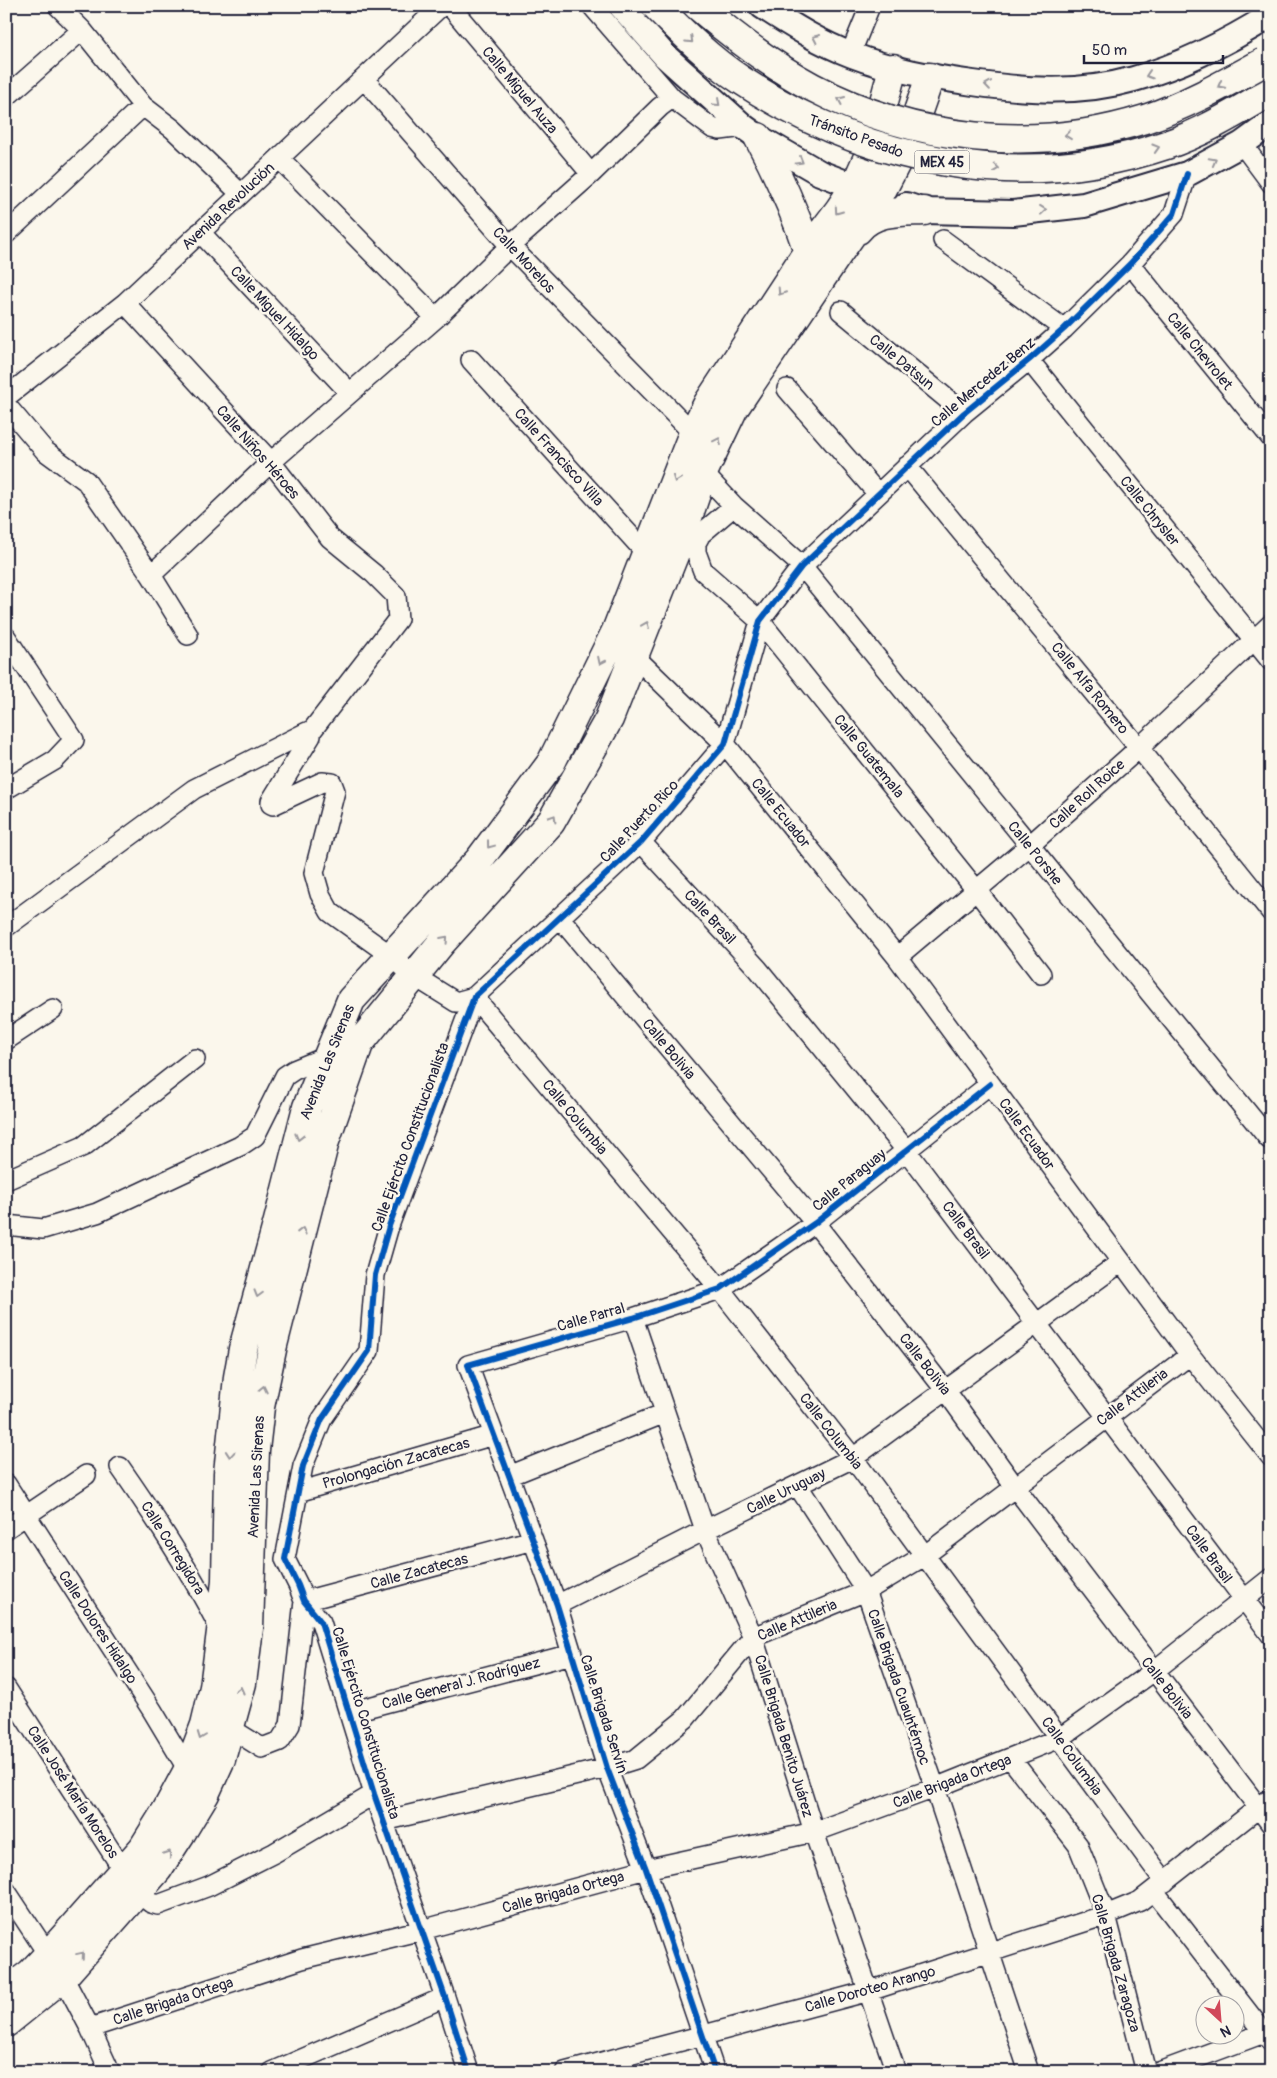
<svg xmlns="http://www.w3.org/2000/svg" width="1277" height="2078" viewBox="0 0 1277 2078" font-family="Pangolin,sans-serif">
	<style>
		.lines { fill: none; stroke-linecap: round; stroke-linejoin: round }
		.minor-casing { stroke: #22223b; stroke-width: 22 }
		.tertiary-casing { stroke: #22223b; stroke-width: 28 }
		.secondary-casing { stroke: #22223b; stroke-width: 31 }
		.minor { stroke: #fbf7ec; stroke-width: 19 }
		.tertiary { stroke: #fbf7ec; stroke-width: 24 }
		.secondary { stroke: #fbf7ec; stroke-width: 28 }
		.primary-bridge-casing { stroke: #22223b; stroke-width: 31; stroke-linecap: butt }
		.primary-bridge { stroke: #fbf7ec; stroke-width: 28 }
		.cycleway-casing { stroke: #fbf7ec; stroke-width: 9 }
		.cycleway { stroke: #0057b8; stroke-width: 6 }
		.oneway { stroke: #99979c }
		.labels { text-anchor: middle; stroke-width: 5; stroke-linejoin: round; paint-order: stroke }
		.shield { fill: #fbf7ec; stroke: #636270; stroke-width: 1 }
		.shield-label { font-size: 14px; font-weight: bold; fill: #22223b }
		.street-label { font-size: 15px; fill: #22223b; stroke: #fbf7ec }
	</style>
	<rect width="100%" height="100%" fill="#fbf7ec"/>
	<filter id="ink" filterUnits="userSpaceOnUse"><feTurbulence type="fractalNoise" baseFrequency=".02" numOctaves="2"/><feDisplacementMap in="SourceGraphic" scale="10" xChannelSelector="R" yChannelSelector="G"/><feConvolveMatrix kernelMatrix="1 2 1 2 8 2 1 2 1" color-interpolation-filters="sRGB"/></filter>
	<g filter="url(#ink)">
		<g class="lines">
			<defs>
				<path id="minor" d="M58 6 82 30 143 106 173 129 241 194
					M450 6 591 174
					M592 6 672 98 712 128 720 130 744 127
					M850 55 870 6
					M364 79 510 246 693 433
					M6 97 82 30
					M1242 144 1271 183
					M279 158 436 318
					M200 232 350 393
					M6 234 143 106
					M943 240 1064 329
					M1130 264 1271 438
					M125 303 271 462 330 538 374 574 396 596 398 619 310 733 311 736 271 801V804L273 805 322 782 332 783 335 791 314 873 320 894 330 912 390 955 414 976 451 999 456 1002 474 997
					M841 311 964 413
					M471 360 647 554
					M1029 360 1271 661
					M787 389 878 494
					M6 397 125 303 441 6
					M6 405 45 451 86 481 151 575
					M907 466 1139 748 1271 912
					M703 473 734 506 802 566 1269 1139
					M734 506 701 534 696 543V552L703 571 760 621 977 891 1041 974
					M188 635 151 575 271 462 436 318 510 246 591 174 660 107 672 98
					M6 637 74 740 55 760 6 789
					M633 655 725 744 897 957 1190 1355 1271 1457
					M641 842 758 969 906 1150 1271 1635
					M560 918 815 1223 946 1391 1015 1487 1271 1824
					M6 927 194 789 307 732 310 733
					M897 957 1029 846 1139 748 1271 624
					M474 997 720 1289 853 1458 1165 1882
					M6 1040 53 1009
					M6 1180 84 1146 195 1059
					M6 1225 43 1229 97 1213 240 1146 255 1136 285 1076 294 1070 328 1056
					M633 1318 705 1530 753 1637 814 1832 896 2072
					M120 1467C157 1520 192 1573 221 1631
					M509 1476 665 1413
					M6 1484 152 1710 188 1770
					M798 1486 866 1591 935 1788 1029 2072
					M298 1492 494 1435
					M6 1529 86 1475
					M557 1605 705 1530 853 1458 1121 1262
					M6 1688 138 1893 151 1903 158 1905 209 1886 274 1853 374 1794
					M350 1712 572 1654
					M230 1728 262 1748 280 1741 290 1725 304 1601 533 1540
					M1011 1759 1078 1845 1106 1915 1146 2072
					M384 1821 607 1768 636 1759 685 1719 753 1637 866 1591 924 1556 1190 1355
					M6 1891 63 1977 90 2028 110 2072
					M1154 1891 1271 2042
					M90 2028 302 1959 422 1930 646 1869 814 1832 935 1788 1060 1738 1154 1671 1271 1578
					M272 2072 445 1997
					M469 2072 445 1997 374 1794 321 1622 304 1601 298 1585 285 1559 303 1466 322 1419 369 1351 375 1275 389 1226 474 997 641 842 725 744 760 621 802 566 964 413 1029 360 1064 329 1130 264 1174 214 1187 174
					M565 2072 869 1991 1106 1915 1140 1901 1271 1798
					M715 2072 646 1869 607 1768 557 1605 468 1365 633 1318 720 1289 815 1223 990 1084
					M1159 2072 1264 2033"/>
				<path id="tertiary" d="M621 6 665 56 744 127 758 137 820 173 872 193
					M762 6C791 25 820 43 852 55 891 70 931 77 973 83 1027 91 1081 94 1134 79 1183 65 1228 42 1271 15
					M906 205 924 211 1013 213 1084 205 1187 174 1242 144 1271 123"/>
				<path id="secondary" d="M758 137C779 176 794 209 808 251
					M858 230C874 210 901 212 924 211
					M6 1992 31 1973 49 1954 143 1848 166 1811 188 1770 205 1725 214 1687 221 1632 226 1580 228 1473 238 1377 243 1349 278 1221 307 1107 351 1000 479 860 551 763 616 631 693 433 708 403 808 251 839 210 855 186 871 150 893 68
					M6 2023 63 1977 158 1869 182 1832 205 1794 221 1759 242 1683 249 1628 255 1450 260 1407 273 1345 325 1141 359 1044 442 942 551 822 609 719 682 535 703 473 733 410 838 254 879 196 908 140 930 77"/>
			</defs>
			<use href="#minor" class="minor-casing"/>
			<use href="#tertiary" class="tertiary-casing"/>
			<use href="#secondary" class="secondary-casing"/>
			<use href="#minor" class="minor"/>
			<use href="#tertiary" class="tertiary"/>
			<use href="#secondary" class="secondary"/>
			<defs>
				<path id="primary-bridge" d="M656 6C683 33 709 59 741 80 867 163 1021 194 1166 145 1199 134 1230 116 1260 98
					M698 6C733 36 771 65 812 87 914 141 1034 154 1145 119 1187 105 1226 83 1264 62"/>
			</defs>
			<use href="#primary-bridge" class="primary-bridge-casing"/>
			<use href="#primary-bridge" class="primary-bridge"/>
			<defs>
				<path id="cycleway" d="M469 2072 445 1997 374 1794 321 1622 304 1601 298 1585 285 1559 303 1466 322 1419 369 1351 375 1275 389 1226 474 997 641 842 725 744 760 621 802 566 964 413 1029 360 1064 329 1130 264 1174 214 1187 174
					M715 2072 646 1869 607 1768 557 1605 468 1365 633 1318 720 1289 815 1223 990 1084"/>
			</defs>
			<use href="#cycleway" class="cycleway-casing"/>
			<use href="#cycleway" class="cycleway"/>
		</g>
		<defs><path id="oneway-chevron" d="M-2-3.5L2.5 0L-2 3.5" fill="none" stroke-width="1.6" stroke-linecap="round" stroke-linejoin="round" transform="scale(1.25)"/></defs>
		<g class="oneway">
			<use href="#oneway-chevron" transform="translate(816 38) rotate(-155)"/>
			<use href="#oneway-chevron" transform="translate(690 40) rotate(44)"/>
			<use href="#oneway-chevron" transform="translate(1149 75) rotate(162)"/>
			<use href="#oneway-chevron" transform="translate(988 85) rotate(-172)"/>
			<use href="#oneway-chevron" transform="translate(1221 85) rotate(152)"/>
			<use href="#oneway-chevron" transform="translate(841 100) rotate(-156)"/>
			<use href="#oneway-chevron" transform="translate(717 103) rotate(42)"/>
			<use href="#oneway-chevron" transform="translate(1068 135) rotate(174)"/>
			<use href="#oneway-chevron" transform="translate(1156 148) rotate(-17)"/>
			<use href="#oneway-chevron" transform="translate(800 161) rotate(30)"/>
			<use href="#oneway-chevron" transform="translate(1213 161) rotate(-28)"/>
			<use href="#oneway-chevron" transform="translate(996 168) rotate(7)"/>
			<use href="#oneway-chevron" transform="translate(1043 210) rotate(-6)"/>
			<use href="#oneway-chevron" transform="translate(838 211) rotate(125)"/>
			<use href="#oneway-chevron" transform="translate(781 292) rotate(123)"/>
			<use href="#oneway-chevron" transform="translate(718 441) rotate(-64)"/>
			<use href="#oneway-chevron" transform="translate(676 479) rotate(111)"/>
			<use href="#oneway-chevron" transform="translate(646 625) rotate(-68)"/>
			<use href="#oneway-chevron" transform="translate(601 661) rotate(116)"/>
			<use href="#oneway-chevron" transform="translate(553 818) rotate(-58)"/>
			<use href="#oneway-chevron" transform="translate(490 845) rotate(127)"/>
			<use href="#oneway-chevron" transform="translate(445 939) rotate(-48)"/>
			<use href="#oneway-chevron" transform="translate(299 1137) rotate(104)"/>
			<use href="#oneway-chevron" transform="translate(302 1231) rotate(-76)"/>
			<use href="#oneway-chevron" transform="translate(258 1294) rotate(106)"/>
			<use href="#oneway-chevron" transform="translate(263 1389) rotate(-78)"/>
			<use href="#oneway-chevron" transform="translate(230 1454) rotate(95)"/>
			<use href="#oneway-chevron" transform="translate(240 1690) rotate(-76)"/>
			<use href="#oneway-chevron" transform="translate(201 1736) rotate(111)"/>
			<use href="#oneway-chevron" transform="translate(168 1854) rotate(-56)"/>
			<use href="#oneway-chevron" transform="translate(81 1955) rotate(-50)"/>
		</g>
	</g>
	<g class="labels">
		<rect class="shield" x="914.5" y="150.5" width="55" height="23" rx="4"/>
		<g class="shield-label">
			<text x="942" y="167">MEX 45</text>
		</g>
		<g class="street-label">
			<text transform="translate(520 90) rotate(50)" y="5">Calle Miguel Auza</text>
			<text transform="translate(856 136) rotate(20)" y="5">Tránsito Pesado</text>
			<text transform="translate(228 206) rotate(-43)" y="5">Avenida Revolución</text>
			<text transform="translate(524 260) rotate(47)" y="5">Calle Morelos</text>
			<text transform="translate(275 313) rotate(47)" y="5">Calle Miguel Hidalgo</text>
			<text transform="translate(1200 351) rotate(51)" y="5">Calle Chevrolet</text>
			<text transform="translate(902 362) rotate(39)" y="5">Calle Datsun</text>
			<text transform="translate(983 382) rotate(-40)" y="5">Calle Mercedez Benz</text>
			<text transform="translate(258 452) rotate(49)" y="5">Calle Niños Héroes</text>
			<text transform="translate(559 457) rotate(48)" y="5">Calle Francisco Villa</text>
			<text transform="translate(1150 511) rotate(51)" y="5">Calle Chrysler</text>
			<text transform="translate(1090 688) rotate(51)" y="5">Calle Alfa Romero</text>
			<text transform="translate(869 756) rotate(51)" y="5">Calle Guatemala</text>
			<text transform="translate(1087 794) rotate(-42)" y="5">Calle Roll Roice</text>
			<text transform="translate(781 813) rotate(51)" y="5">Calle Ecuador</text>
			<text transform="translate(639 821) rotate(-47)" y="5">Calle Puerto Rico</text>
			<text transform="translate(1035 853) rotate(51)" y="5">Calle Porshe</text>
			<text transform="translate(710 917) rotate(47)" y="5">Calle Brasil</text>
			<text transform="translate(669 1049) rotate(50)" y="5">Calle Bolivia</text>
			<text transform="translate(327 1062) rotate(-68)" y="5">Avenida Las Sirenas</text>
			<text transform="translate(575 1117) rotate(50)" y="5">Calle Columbia</text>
			<text transform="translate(1027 1134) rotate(54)" y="5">Calle Ecuador</text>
			<text transform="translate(410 1137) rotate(-70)" y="5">Calle Ejército Constitucionalista</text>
			<text transform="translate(849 1180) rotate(-39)" y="5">Calle Paraguay</text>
			<text transform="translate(966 1230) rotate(53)" y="5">Calle Brasil</text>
			<text transform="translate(591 1317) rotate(-16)" y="5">Calle Parral</text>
			<text transform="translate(925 1364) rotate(52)" y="5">Calle Bolivia</text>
			<text transform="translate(1132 1397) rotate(-37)" y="5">Calle Attileria</text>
			<text transform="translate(831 1431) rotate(52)" y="5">Calle Columbia</text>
			<text transform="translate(396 1463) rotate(-16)" y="5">Prolongación Zacatecas</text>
			<text transform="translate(256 1477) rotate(-87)" y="5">Avenida Las Sirenas</text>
			<text transform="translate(786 1491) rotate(-26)" y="5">Calle Uruguay</text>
			<text transform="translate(173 1548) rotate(58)" y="5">Calle Corregidora</text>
			<text transform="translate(1209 1554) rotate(54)" y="5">Calle Brasil</text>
			<text transform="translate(419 1571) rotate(-15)" y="5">Calle Zacatecas</text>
			<text transform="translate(797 1620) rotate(-23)" y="5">Calle Attileria</text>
			<text transform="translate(98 1627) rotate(57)" y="5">Calle Dolores Hidalgo</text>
			<text transform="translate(461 1683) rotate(-15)" y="5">Calle General J. Rodríguez</text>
			<text transform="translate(899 1687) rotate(71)" y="5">Calle Brigada Cuauhtémoc</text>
			<text transform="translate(1167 1688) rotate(52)" y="5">Calle Bolivia</text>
			<text transform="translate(604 1714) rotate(72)" y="5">Calle Brigada Servín</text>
			<text transform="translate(366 1723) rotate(73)" y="5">Calle Ejército Constitucionalista</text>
			<text transform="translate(784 1736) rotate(73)" y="5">Calle Brigada Benito Juárez</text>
			<text transform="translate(1072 1756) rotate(54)" y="5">Calle Columbia</text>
			<text transform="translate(952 1781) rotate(-21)" y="5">Calle Brigada Ortega</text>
			<text transform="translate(73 1792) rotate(57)" y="5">Calle José María Morelos</text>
			<text transform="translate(563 1892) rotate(-15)" y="5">Calle Brigada Ortega</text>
			<text transform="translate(1116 1963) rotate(74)" y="5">Calle Brigada Zaragoza</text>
			<text transform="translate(870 1989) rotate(-16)" y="5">Calle Doroteo Arango</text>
			<text transform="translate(173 2001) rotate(-18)" y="5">Calle Brigada Ortega</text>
		</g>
	</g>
	<rect width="1277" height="2078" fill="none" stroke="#fbf7ec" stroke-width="25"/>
	<rect x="12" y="12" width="1252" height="2053" fill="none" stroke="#22223b" stroke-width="2" filter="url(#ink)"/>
	<g transform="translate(1220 2020) rotate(154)"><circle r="24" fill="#fbf7ec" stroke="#a4a2a5"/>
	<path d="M0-4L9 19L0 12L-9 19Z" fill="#d1495b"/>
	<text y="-8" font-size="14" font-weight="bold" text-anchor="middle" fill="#22223b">N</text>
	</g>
	<path d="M1084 55v8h139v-8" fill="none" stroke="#22223b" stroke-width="2.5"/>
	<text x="1092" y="55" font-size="15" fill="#22223b" stroke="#fbf7ec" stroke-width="4" paint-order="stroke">50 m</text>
</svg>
